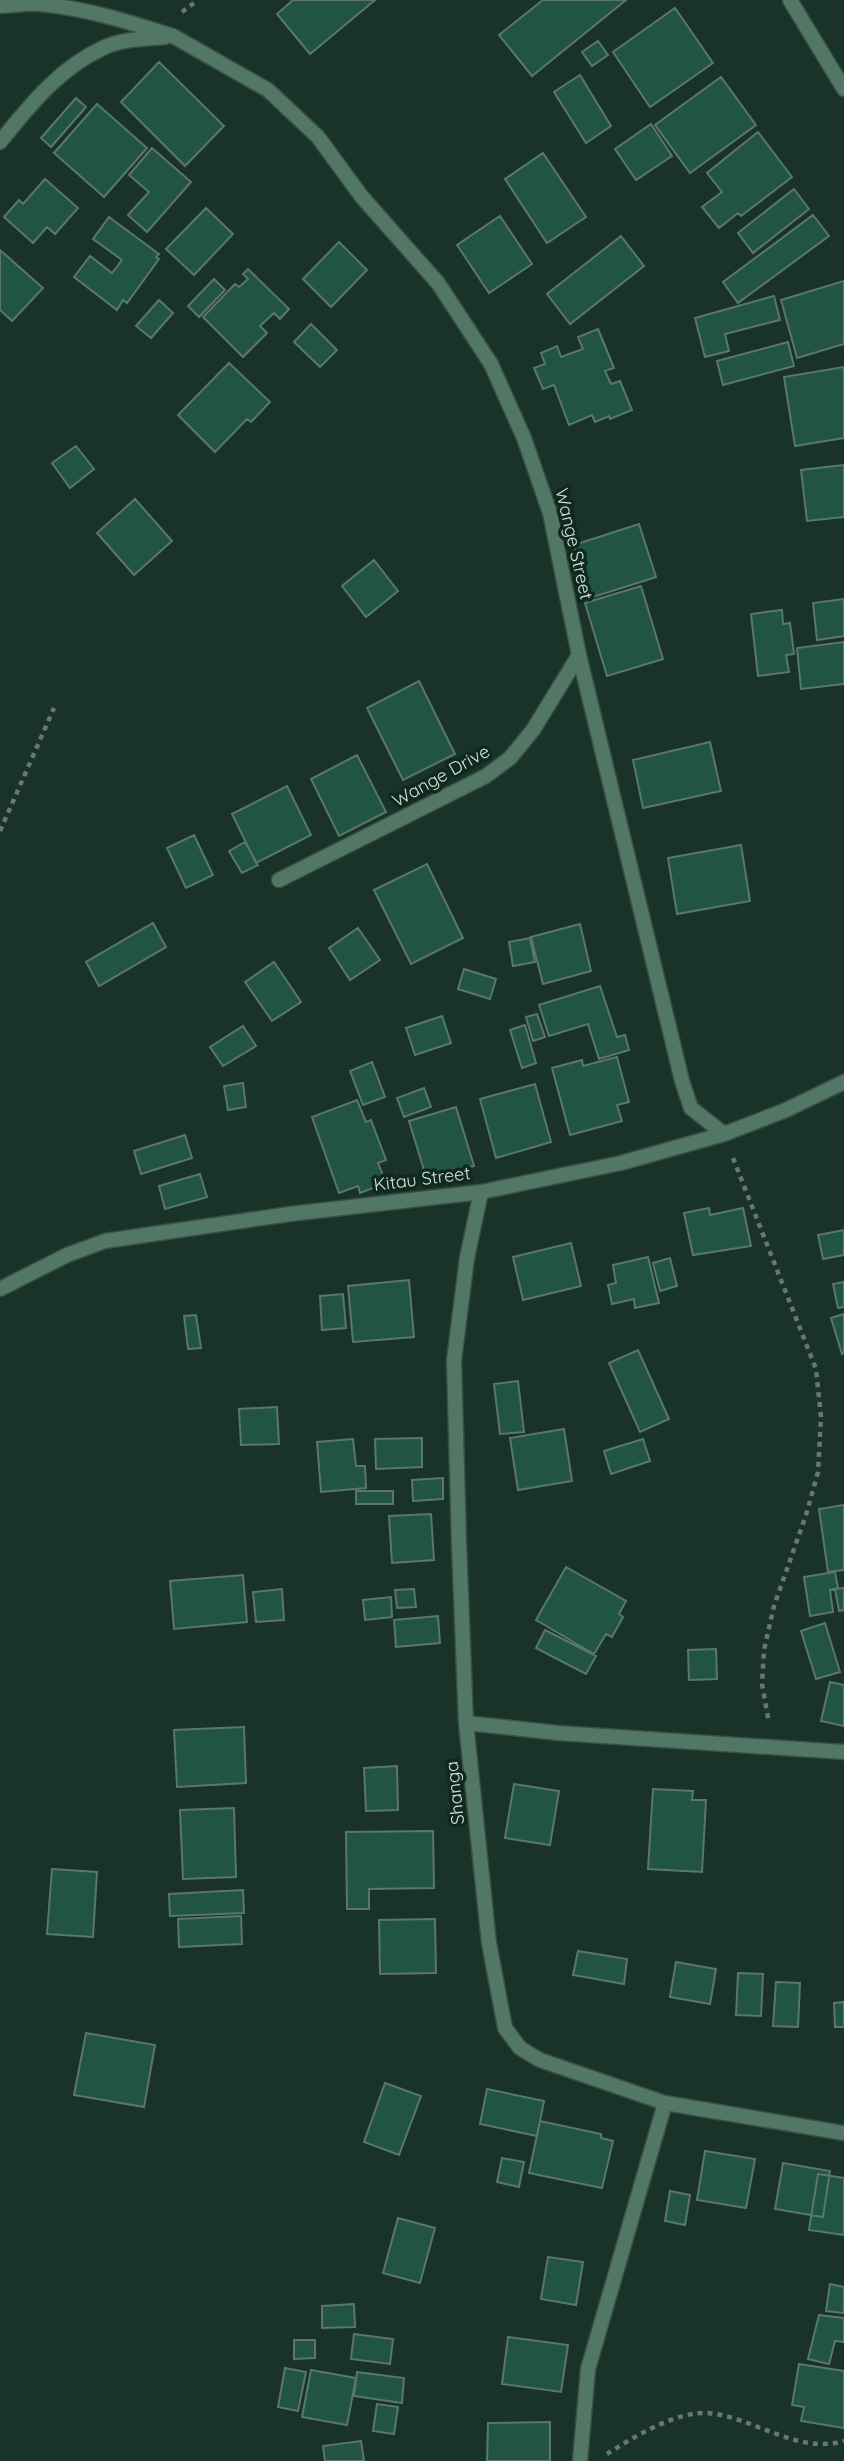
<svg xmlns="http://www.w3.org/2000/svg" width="844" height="2461" viewBox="0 0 844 2461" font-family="Quicksand,sans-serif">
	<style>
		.building { fill: #215441; stroke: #5b766a; stroke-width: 2 }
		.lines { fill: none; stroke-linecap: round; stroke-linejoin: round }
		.street-casing { stroke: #374f45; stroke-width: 17 }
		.path { stroke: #647970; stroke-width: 4.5; stroke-dasharray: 5 5; stroke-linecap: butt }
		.street { stroke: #527767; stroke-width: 14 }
		.labels { text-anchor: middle; stroke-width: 7; stroke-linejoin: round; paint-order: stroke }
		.street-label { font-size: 18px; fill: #d3e2db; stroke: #0f291f }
	</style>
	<rect width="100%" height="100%" fill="#193328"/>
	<path class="building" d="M293 0H375L310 54 277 14Z
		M543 0H626L532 76 499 35Z
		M675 8 713 63 650 107 613 52Z
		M598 41 608 55 592 66 582 52Z
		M159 62 224 126 185 166 121 102Z
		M580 75 611 126 586 143 554 92Z
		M721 77 756 125 690 173 655 125Z
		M76 98 86 107 51 147 41 138Z
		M97 104 147 148 104 197 54 153Z
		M651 124 672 156 636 180 615 149Z
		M758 132 792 177 741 216 738 213 719 228 702 207 722 192 707 173Z
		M152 148 191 182 147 232 128 215 149 192 129 175Z
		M543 153 586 217 547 243 505 179Z
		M45 179 78 208 55 234 47 227 33 243 4 217 19 200 23 204Z
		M794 189 809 209 753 253 738 233Z
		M206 208 233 234 194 275 166 249Z
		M813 215 829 236 738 303 723 282Z
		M500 216 532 264 489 293 457 245Z
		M109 217 159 254 156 257 159 259 127 303 123 300 117 310 74 277 90 256 112 273 122 260 93 239Z
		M621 236 644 266 570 324 547 294Z
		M339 242 367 270 331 307 303 279Z
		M0 250 43 288 12 321 0 310Z
		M248 269 289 309 280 319 274 313 260 326 267 333 243 357 203 317 235 284 239 287 248 279 243 274Z
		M214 279 225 290 199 317 188 306Z
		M844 281V344L797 358 781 300Z
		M774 296 780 320 725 334 729 351 705 357 695 318Z
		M159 300 173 313 151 338 136 326Z
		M311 324 337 350 320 367 294 342Z
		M598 329 614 368 605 371 611 384 620 381 632 410 610 419 609 416 595 422 592 415 569 425 554 385 543 389 534 368 545 364 541 353 557 346 561 357 583 349 578 337Z
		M788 342 794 366 723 385 717 361Z
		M229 363 270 402 251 422 247 419 215 452 178 415Z
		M844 367V438L795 446 784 377Z
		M76 446 94 469 70 488 52 463Z
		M844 465V517L807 521 801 470Z
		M135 499 172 541 134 575 97 533Z
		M639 524 656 577 590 598 574 545Z
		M374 560 398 591 366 617 342 586Z
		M641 586 663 659 607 676 585 603Z
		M844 599V636L817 640 813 603Z
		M782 610 783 624 790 623 794 654 786 655 789 672 758 676 751 614Z
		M844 642V684L801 689 797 648Z
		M419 681 455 754 403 780 367 708Z
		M710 742 721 791 643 808 633 760Z
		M357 755 386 812 339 836 311 779Z
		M287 786 311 835 256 863 232 814Z
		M194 835 213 875 186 888 167 848Z
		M245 842 258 865 242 873 229 851Z
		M741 845 750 901 677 914 668 858Z
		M427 864 463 938 411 964 374 890Z
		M153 923 166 947 99 986 86 962Z
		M580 924 591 971 543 984 531 937Z
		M358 928 380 960 350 980 329 948Z
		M530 938 535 962 513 966 509 942Z
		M274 962 301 1002 272 1021 245 982Z
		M464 969 496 979 490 999 458 989Z
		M600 986 617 1037 625 1035 629 1050 599 1059 588 1024 549 1036 539 1005Z
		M537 1014 545 1037 533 1041 526 1017Z
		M442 1016 451 1043 415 1055 406 1028Z
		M525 1025 536 1063 522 1068 510 1030Z
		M243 1026 256 1046 223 1066 210 1047Z
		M617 1057 629 1102 617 1105 622 1121 570 1135 552 1068 582 1060 583 1066Z
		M372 1062 385 1097 363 1105 350 1071Z
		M243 1083 246 1107 228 1110 224 1086Z
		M535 1084 551 1142 496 1158 480 1099Z
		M424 1088 431 1107 404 1117 397 1098Z
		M357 1100 366 1122 371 1120 386 1160 378 1163 386 1183 360 1193 358 1186 339 1193 312 1117Z
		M456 1107 474 1166 427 1180 409 1121Z
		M185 1135 192 1158 141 1174 134 1151Z
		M200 1174 207 1197 165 1209 159 1186Z
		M709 1208 710 1215 743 1208 751 1246 693 1255 684 1213Z
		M844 1230V1255L823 1259 818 1235Z
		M571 1243 581 1286 523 1300 513 1257Z
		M648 1257 659 1303 635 1308 634 1299 612 1304 608 1285 616 1283 613 1265Z
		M670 1258 677 1286 660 1291 653 1263Z
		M409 1280 414 1337 353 1342 348 1286Z
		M844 1282V1307L838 1308 833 1284Z
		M343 1294 346 1328 322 1330 320 1296Z
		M844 1314V1353L842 1354 831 1318Z
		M196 1315 201 1348 188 1349 184 1316Z
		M638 1350 669 1419 640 1432 609 1363Z
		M518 1381 524 1432 500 1434 494 1384Z
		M277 1407 279 1444 241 1445 239 1409Z
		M564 1429 572 1481 518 1490 510 1438Z
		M422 1438V1467L376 1469 375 1439Z
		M353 1439 356 1466H365L366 1488 321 1492 317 1442Z
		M643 1439 650 1461 611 1474 604 1451Z
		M443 1478V1499L413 1501 412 1480Z
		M356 1491H393V1504H356Z
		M844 1505V1570L828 1572 819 1509Z
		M431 1514 434 1560 392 1563 389 1516Z
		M566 1567 626 1601 619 1614 623 1617 612 1637 606 1634 594 1654 536 1620Z
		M835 1572 838 1588 830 1590 833 1612 810 1616 804 1577Z
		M243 1575 247 1622 174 1629 170 1581Z
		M844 1588V1610L839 1611 835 1589Z
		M282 1589 284 1620 256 1622 253 1592Z
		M414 1589 416 1607 397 1608 395 1590Z
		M391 1597 392 1617 365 1620 363 1600Z
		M438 1616 440 1643 396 1647 394 1620Z
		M825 1623 840 1672 816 1679 801 1631Z
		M545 1630 596 1656 586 1674 536 1648Z
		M716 1649 717 1679 689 1680 688 1650Z
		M830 1682 844 1685V1726L821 1721Z
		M244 1727 246 1783 177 1787 174 1730Z
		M397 1766 398 1810 366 1811 364 1768Z
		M514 1784 559 1791 550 1845 505 1838Z
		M653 1789 693 1791 692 1800H706L702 1872 648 1869Z
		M234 1808 236 1877 183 1879 180 1810Z
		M433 1831 434 1888 369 1889V1909H347L346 1832Z
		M52 1869 97 1872 93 1937 47 1934Z
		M243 1890 244 1913 170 1916 169 1894Z
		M241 1916 242 1944 179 1947 178 1919Z
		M435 1919 436 1973 380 1974 379 1920Z
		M578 1951 627 1959 624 1984 573 1975Z
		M676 1962 716 1969 710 2004 670 1997Z
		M738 1973 763 1974 761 2016 736 2015Z
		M776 1982 800 1983 798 2027 773 2026Z
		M844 2002V2027H835L834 2003Z
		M86 2033 155 2045 144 2107 74 2095Z
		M385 2083 421 2096 399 2155 364 2142Z
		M487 2089 544 2101 537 2136 480 2124Z
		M540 2121 601 2134V2138L613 2141 602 2188 529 2173Z
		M705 2151 755 2159 746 2208 697 2200Z
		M502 2158 524 2162 519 2187 497 2182Z
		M783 2163 830 2171 823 2217 775 2209Z
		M818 2174 844 2178V2235L809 2230Z
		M670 2191 690 2195 685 2225 665 2221Z
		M398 2218 435 2228 420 2283 383 2273Z
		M548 2257 583 2262 576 2305 541 2299Z
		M830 2284 844 2287V2313L826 2311Z
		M354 2304 355 2327 322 2328V2306Z
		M819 2315 844 2318V2342L835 2341 829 2364 808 2359Z
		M354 2334 393 2339 390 2364 351 2359Z
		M508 2337 568 2345 561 2392 502 2384Z
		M294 2340H315V2358L294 2359Z
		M799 2364 844 2371V2428L801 2421 804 2407 792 2405Z
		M285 2368 306 2372 298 2411 278 2407Z
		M311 2370 356 2378 347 2425 302 2417Z
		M357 2372 404 2378 402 2403 354 2396Z
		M377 2404 398 2407 394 2434 373 2431Z
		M550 2422V2461H487L488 2423Z
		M361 2441 364 2461H325L323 2446Z"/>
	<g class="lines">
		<defs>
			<path id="street" d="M790 0 844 89
				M0 6C13 6 26 3 39 4 85 8 129 22 173 36L268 90 318 137 362 197 438 283 491 364 524 438 550 513 579 655 682 1081 691 1108 724 1134
				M0 142C30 105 60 67 105 47 123 39 145 39 165 37
				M279 880 486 776 510 758 533 730 579 655
				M481 1192 467 1258 454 1360 459 1544 466 1723 489 1943 505 2028 520 2048 540 2060 665 2103 844 2133
				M0 1289 67 1255 105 1241 290 1214 481 1192 621 1163 724 1134 786 1110 844 1082
				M466 1723 558 1733 844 1752
				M580 2461 588 2369 665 2103"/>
		</defs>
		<use href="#street" class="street-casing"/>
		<path class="path" d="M182 12 198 0
			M0 831 54 708
			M733 1158 816 1369 821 1417 818 1472 806 1515 774 1606 764 1650 762 1684 769 1723
			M607 2454C632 2438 676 2411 707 2413 752 2416 797 2455 844 2441"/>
		<use href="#street" class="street"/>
	</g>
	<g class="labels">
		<g class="street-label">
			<text transform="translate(574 544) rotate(77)" y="6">Wange Street</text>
			<text transform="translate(441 776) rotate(-29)" y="6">Wange Drive</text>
			<text transform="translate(422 1179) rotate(-7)" y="6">Kitau Street</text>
			<text transform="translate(455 1793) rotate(-96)" y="6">Shanga</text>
		</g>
	</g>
</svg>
